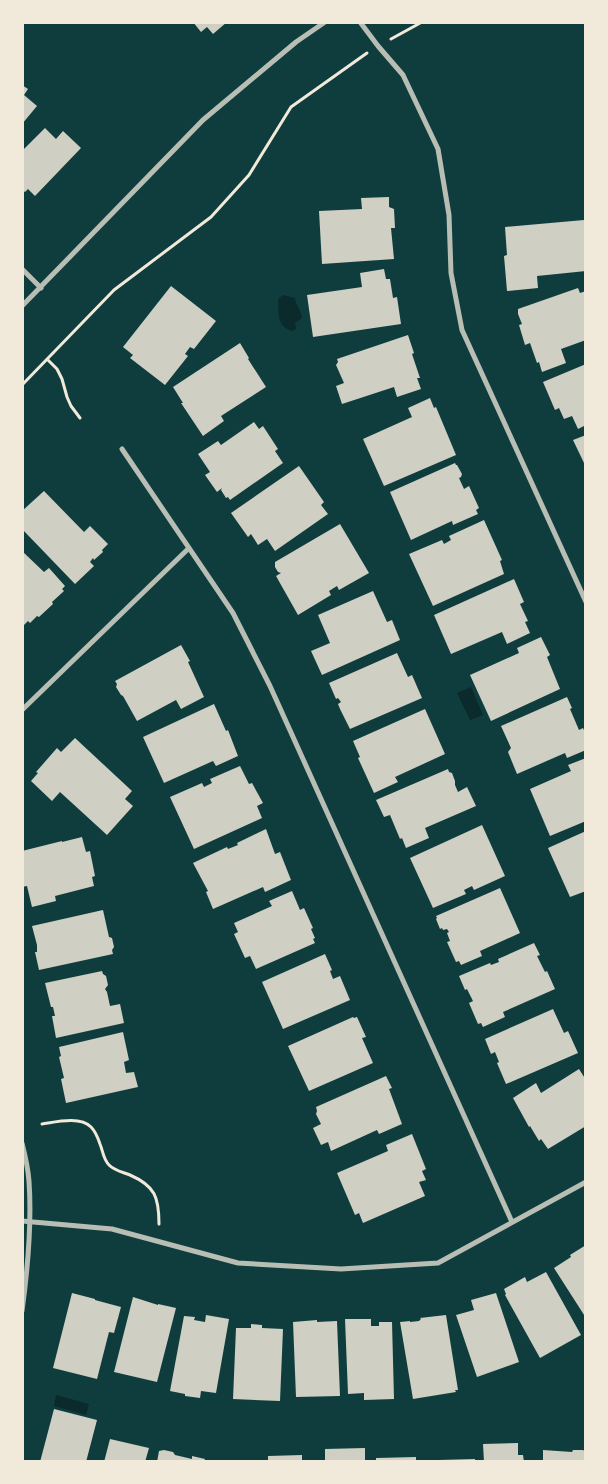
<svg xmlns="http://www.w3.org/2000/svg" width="608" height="1484" viewBox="0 0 608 1484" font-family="'Titillium Web',sans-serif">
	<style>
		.water { fill: #0a2a2b }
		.building { fill: #cfcfc3 }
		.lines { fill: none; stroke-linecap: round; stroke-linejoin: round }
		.path { stroke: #f1e9da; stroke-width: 3 }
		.minor { stroke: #b8beb3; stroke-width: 5 }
	</style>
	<rect width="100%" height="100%" fill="#0f3d3e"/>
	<path class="water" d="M283 295 295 298C296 306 301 310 302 318L295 323 296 329 292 331C276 326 279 312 278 299Z
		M471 687 483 715 470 720 457 693Z
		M56 1395 89 1404 86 1415 54 1406Z"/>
	<path class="building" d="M193 22H227L213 34 207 27 201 32Z
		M22 85 28 89 24 95 37 106 22 124Z
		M45 128 56 139 63 131 81 148 35 196 28 189 25 192 22 190V151Z
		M389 197V207L394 209 395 228H391L394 259 322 264 319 211 362 209 361 198Z
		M584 220 586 240V271L537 276 538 288 507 291 504 256 507 255 505 227Z
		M384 269 386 279H390L393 298 397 297 401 324 313 337 307 295 362 287 360 273Z
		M171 286 216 321 194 349 190 347 185 354 188 356 165 385 130 358 133 355 123 347Z
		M578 288 580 293 586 291V340L561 349 566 363 542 372 539 362 537 363 530 343 525 345 519 325 522 324 518 314V309Z
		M408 335 414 353 412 354 420 378H417L421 389 397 397 394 387 342 404 336 386 344 383 336 365 338 362 337 359Z
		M240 343 249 358 248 359 266 387 221 416 224 421 203 436 181 403H183L173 387Z
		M586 364V425L578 429 572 416 564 419 559 408 555 410 543 382Z
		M430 398 434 408 436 407 456 455 384 486 363 439 412 417 408 408Z
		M254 422 259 429 263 426 278 449 275 451 283 463 230 500 228 497 226 498 221 490 222 488 217 492 205 475 210 472 198 454 218 441 221 445Z
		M586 435V462L584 463 573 440Z
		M455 463 456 465H457L462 474 461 477 459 478 464 489 469 486 479 508 476 510 478 514 453 525 452 521 411 540 390 492Z
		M299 466 324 502 321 505 328 514 275 551 267 539 258 545 251 534 248 537 231 513Z
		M44 491 84 532 90 526 108 544 102 550 103 552 94 560 93 558 90 562 94 566 75 584 22 529V511Z
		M484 520 502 560 500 561 504 574 433 606 409 554 442 540 444 544 451 540 449 536Z
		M340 524 369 573 339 590 337 586 329 591 331 595 298 615 276 576 281 573 278 572 275 567V562Z
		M22 551 44 572 49 568 65 586 62 589 64 591 52 602 53 604 39 617 37 616 30 623 28 621 24 625 22 623Z
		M514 579 524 602 520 604 528 621 525 622 530 633 507 644 502 632 451 654 434 615Z
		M373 591 387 622 392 620 400 640 322 675 311 651 330 643 318 615Z
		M541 637 550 655 547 657 560 689 491 721 470 675 519 653 517 648Z
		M181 645 190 661 188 662 204 697 181 709 176 700 137 721 123 696 121 695 116 687 117 684 115 681Z
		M397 653 408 677 412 675 422 698 350 729 340 709 338 704 341 702 338 698 336 699 329 683Z
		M567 697 572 708 570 709 579 730 583 728 586 735V750L567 758 565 753 517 774 508 752 511 748 501 726Z
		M214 704 226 731 228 730 238 756 216 766 213 761 164 783 143 737Z
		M425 709 445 754 395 777 398 782 374 793 358 758 360 757 353 741Z
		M75 738 132 791 125 799 133 806 107 835 60 792 52 801 31 781 38 773 36 772 57 748 61 752Z
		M586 758V821L550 836 530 789 571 771 568 765Z
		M240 766 249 784 252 783 263 803 257 806 262 818 194 849 170 797 202 783 204 787 212 783 210 779Z
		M448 769 449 772 452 773 455 781V785L458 792 467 787 476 806 425 828 429 838 406 848 402 838 400 839 390 815 384 817 376 800Z
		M482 825 505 876 474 890 472 886 464 890 466 894 433 908 410 858Z
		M266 829 275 854 280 852 291 880 265 892 263 887 213 909 206 892 208 891 193 863 227 847 228 849 238 845 237 843Z
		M586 831V891L570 897 548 848Z
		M82 837 86 852 90 851 95 876 92 877 94 886 55 896 56 901 32 907 27 886 22 887V851L62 841V842Z
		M500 888 520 933 480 951 482 956 461 965 459 961 456 962 447 942 450 941 447 933 449 932 447 929 443 930 442 928 440 929 436 919 437 918 436 916Z
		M292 891 300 910 304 908 313 928 311 929 315 938 313 939 315 943 256 969 250 956 245 958 234 934 238 932 234 923 272 906 269 901Z
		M103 910 109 937 112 938 114 947 112 950 113 954 39 970 35 952H37V945L32 926Z
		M534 943 540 955 537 956 545 972 547 971 555 989 503 1012 505 1017 483 1027 481 1023 478 1024 469 1003 473 1001 467 989 465 990 459 976 490 963 491 965 499 962 498 959Z
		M325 954 332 970 330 971 333 979 340 976 350 1000 283 1029 262 982Z
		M102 971 103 974 106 976 108 985 105 989 107 992 110 1006 120 1004 124 1023 56 1038 52 1016H55L53 1007H51L45 983Z
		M553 1009 564 1033 568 1031 578 1053 506 1084 497 1063 499 1062 495 1052 491 1054 485 1039Z
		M353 1017 354 1018 357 1017 366 1037 362 1038 373 1063 309 1091 288 1046Z
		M123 1032 129 1060 124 1062 126 1073 134 1072 138 1087 66 1103 61 1079 64 1078 59 1057 61 1056 59 1047Z
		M579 1069 586 1080V1126L548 1149 541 1139 539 1141 530 1126 529 1127 513 1098 536 1083 541 1093Z
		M386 1076 392 1088 389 1089 402 1124 379 1134 377 1130 331 1151 328 1142 321 1145 313 1128 321 1124 316 1114 317 1111 316 1107Z
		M412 1134 426 1169 422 1171 426 1180 419 1182 425 1196 363 1223 359 1213 355 1215 337 1173 388 1151 386 1145Z
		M586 1245V1318L554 1268 571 1257 570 1255Z
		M546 1272 581 1335 540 1358 505 1295 506 1294 504 1289 525 1277 527 1282Z
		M72 1293 95 1299V1300L121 1307 114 1333 109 1332 97 1379 53 1368Z
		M496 1293 519 1362 477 1377 456 1315 474 1310 471 1300Z
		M133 1297 158 1305V1304L176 1308 157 1382 114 1372Z
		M206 1315 229 1319 216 1393 201 1391 200 1398 185 1396V1394L170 1391 184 1316 195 1317 194 1320 205 1322Z
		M446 1315 458 1390H455L456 1392 413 1399 400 1322 410 1321V1322L419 1321 421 1319 420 1318Z
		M345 1319H371V1326H379V1322H392L394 1399 364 1400V1393L348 1394Z
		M317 1320V1322L337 1321 340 1396 296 1397 293 1322Z
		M251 1324 262 1325V1328L283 1329 280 1401 233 1399 236 1328H251Z
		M54 1409 97 1420 86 1462H40Z
		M110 1439 149 1448 145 1462H104Z
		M518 1443V1455H523L524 1462H484L483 1444Z
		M365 1448V1462H325V1449Z
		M164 1450 173 1452 175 1455 192 1459V1456L205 1459 204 1462H157L159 1451Z
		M543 1450 572 1452 573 1450H583L586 1452V1462H543Z
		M302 1455V1462H268V1456Z
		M416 1457V1462H376V1458Z
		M475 1459V1462H439V1460Z"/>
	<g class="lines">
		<path class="path" d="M391 39 422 22
			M47 359 57 369 62 379 67 397 71 406 80 418
			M22 385 114 290 211 217 249 175 291 107 367 53
			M42 1124C56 1122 80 1116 91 1127 96 1132 98 1138 100 1144 103 1151 103 1159 109 1165 115 1171 123 1172 130 1175 155 1186 159 1197 159 1224"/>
		<path class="minor" d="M360 22 378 46 403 75 438 149 449 215 451 273 462 330 586 602
			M22 269 41 288
			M22 306 203 120 296 42 325 22
			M122 449 233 613 270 686 512 1222
			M22 710 189 548
			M22 1143C25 1155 28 1168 29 1181 32 1224 28 1267 22 1311
			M22 1221 112 1229 238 1263 341 1269 438 1263 586 1182"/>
	</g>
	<rect width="608" height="1484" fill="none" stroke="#f1e9da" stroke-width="48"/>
</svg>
